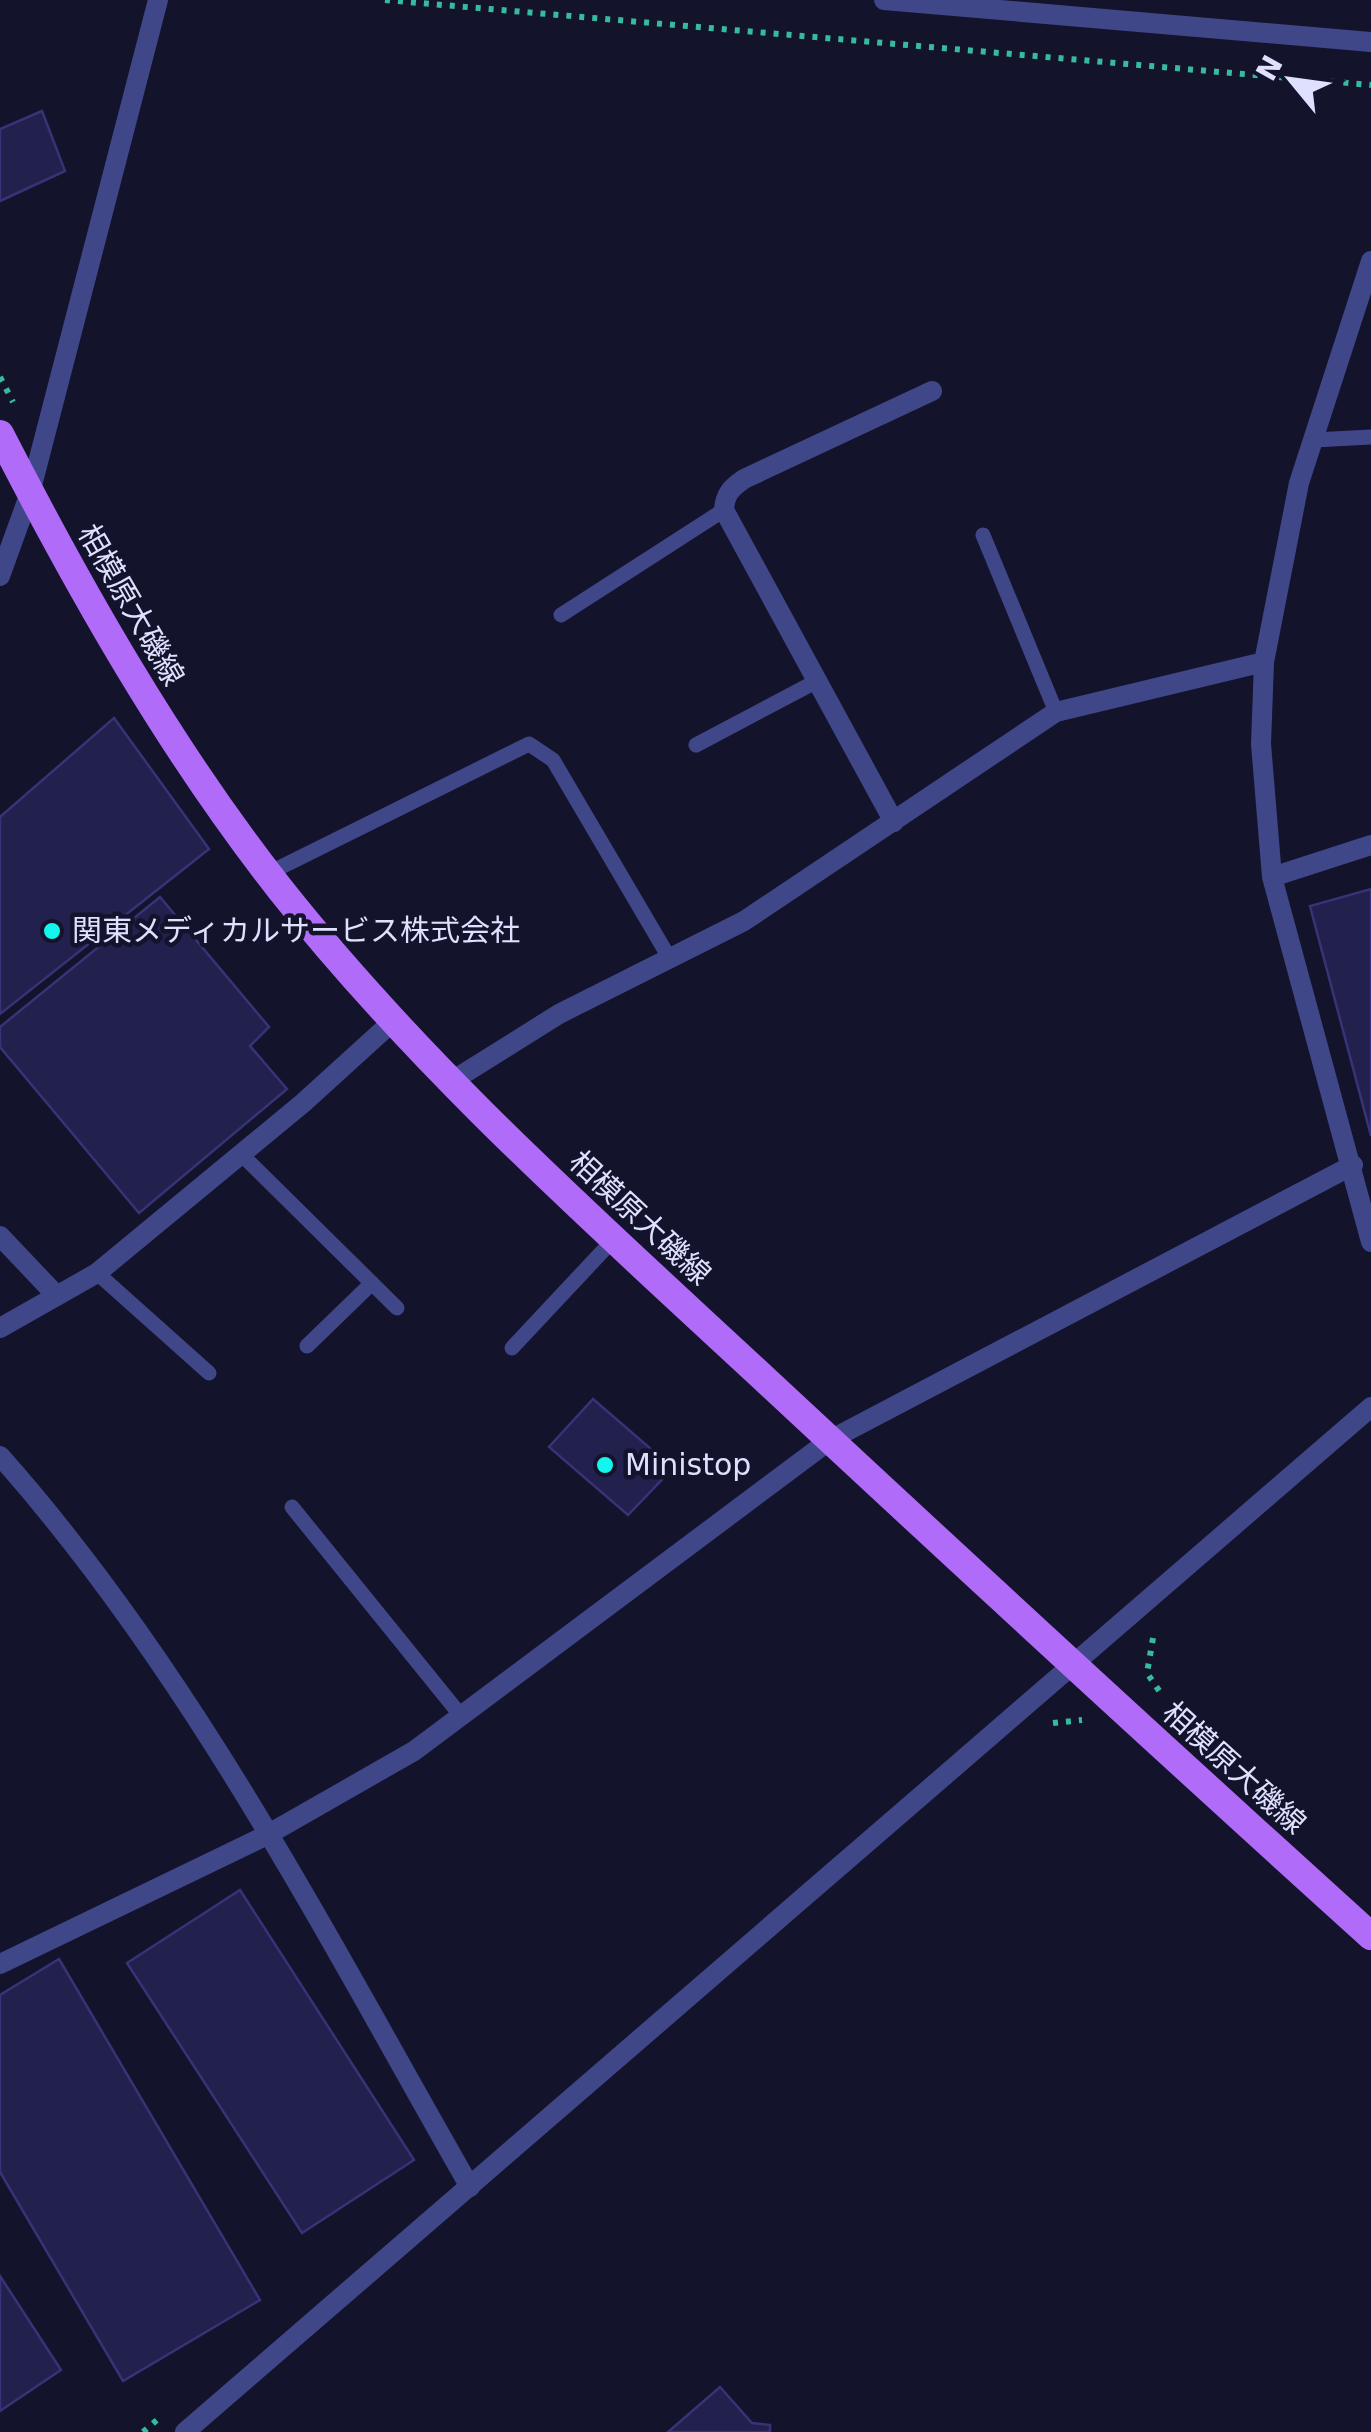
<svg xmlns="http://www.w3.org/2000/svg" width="1371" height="2432" viewBox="0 0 1371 2432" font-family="'DejaVu Sans','Noto Sans JP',sans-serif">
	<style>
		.building { fill: #22204c; stroke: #373377; stroke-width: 2.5 }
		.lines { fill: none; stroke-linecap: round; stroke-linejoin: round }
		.path { stroke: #36baa0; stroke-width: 6; stroke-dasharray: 5 8; stroke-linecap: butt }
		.service { stroke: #404789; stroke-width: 15 }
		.minor { stroke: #404789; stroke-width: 20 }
		.tertiary { stroke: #404789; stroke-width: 20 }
		.primary { stroke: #b06bf9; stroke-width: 28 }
		.poi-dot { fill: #13f6ed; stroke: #14132c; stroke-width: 4 }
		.labels { text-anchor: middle; stroke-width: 9; stroke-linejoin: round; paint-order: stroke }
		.street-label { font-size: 30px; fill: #dfe0fe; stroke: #14132c }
		.poi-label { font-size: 30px; fill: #dfe0fe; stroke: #14132c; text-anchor: start }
	</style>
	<rect width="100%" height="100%" fill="#14132c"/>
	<path class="building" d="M42 111 65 171 0 201V129Z
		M114 718 209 849 0 1014V817Z
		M1371 889V1136L1310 906Z
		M160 897 269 1027 250 1046 287 1089 139 1213 0 1047V1027Z
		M593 1399 673 1468 628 1515 549 1447Z
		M240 1890 414 2160 302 2233 127 1963Z
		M59 1959 260 2300 123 2381 0 2172V1995Z
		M0 2276 61 2370 0 2411Z
		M720 2387 752 2423 770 2425V2432H668Z"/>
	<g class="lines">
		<path class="path" d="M385 0 1371 85
			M0 377 13 402
			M1153 1638 1147 1673 1162 1695
			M1053 1723 1082 1720
			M143 2432 157 2420"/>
		<path class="service" d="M1314 440 1371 437
			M983 535 1056 712
			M561 615 724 510
			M696 745 817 681
			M269 873 529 744 553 760 670 959
			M240 1153 397 1308
			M97 1273 209 1373
			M307 1346 372 1283
			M512 1348 614 1239
			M292 1507 462 1717"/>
		<path class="minor" d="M1371 261 1299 483 1264 662 1261 744 1272 877 1371 1242
			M0 576 30 493 158 0
			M894 822 724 510C725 494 731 488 744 479L932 391
			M1272 877 1371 845
			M452 1081 559 1014 744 921 1056 712 1264 662
			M0 1236 57 1296
			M0 1328 97 1273 303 1103 391 1023
			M0 1456C192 1672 327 1937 470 2187
			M0 1964 267 1835 414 1751 830 1440 1353 1165"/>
		<path class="tertiary" d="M884 0 1371 42
			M185 2432 1371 1407"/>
		<path class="primary" d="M0 434C81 592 170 749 280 889 421 1067 591 1218 757 1372 960 1561 1165 1750 1371 1936"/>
	</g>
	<g class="poi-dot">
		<circle cx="52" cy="931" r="10"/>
		<circle cx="605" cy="1465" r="10"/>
	</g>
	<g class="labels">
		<g class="street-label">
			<text transform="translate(131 605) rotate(60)" y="10">相模原大磯線</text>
			<text transform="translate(640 1218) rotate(43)" y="10">相模原大磯線</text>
			<text transform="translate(1234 1768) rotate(42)" y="10">相模原大磯線</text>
		</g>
		<g class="poi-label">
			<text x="72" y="941">関東メディカルサービス株式会社</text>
			<text x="625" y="1475">Ministop</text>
		</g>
	</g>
	<g transform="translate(1291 80) rotate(299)" stroke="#14132c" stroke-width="8" paint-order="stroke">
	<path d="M0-8L18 38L0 25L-18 38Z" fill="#dfe0fe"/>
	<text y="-15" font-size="28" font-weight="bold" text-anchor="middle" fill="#dfe0fe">N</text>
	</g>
</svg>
